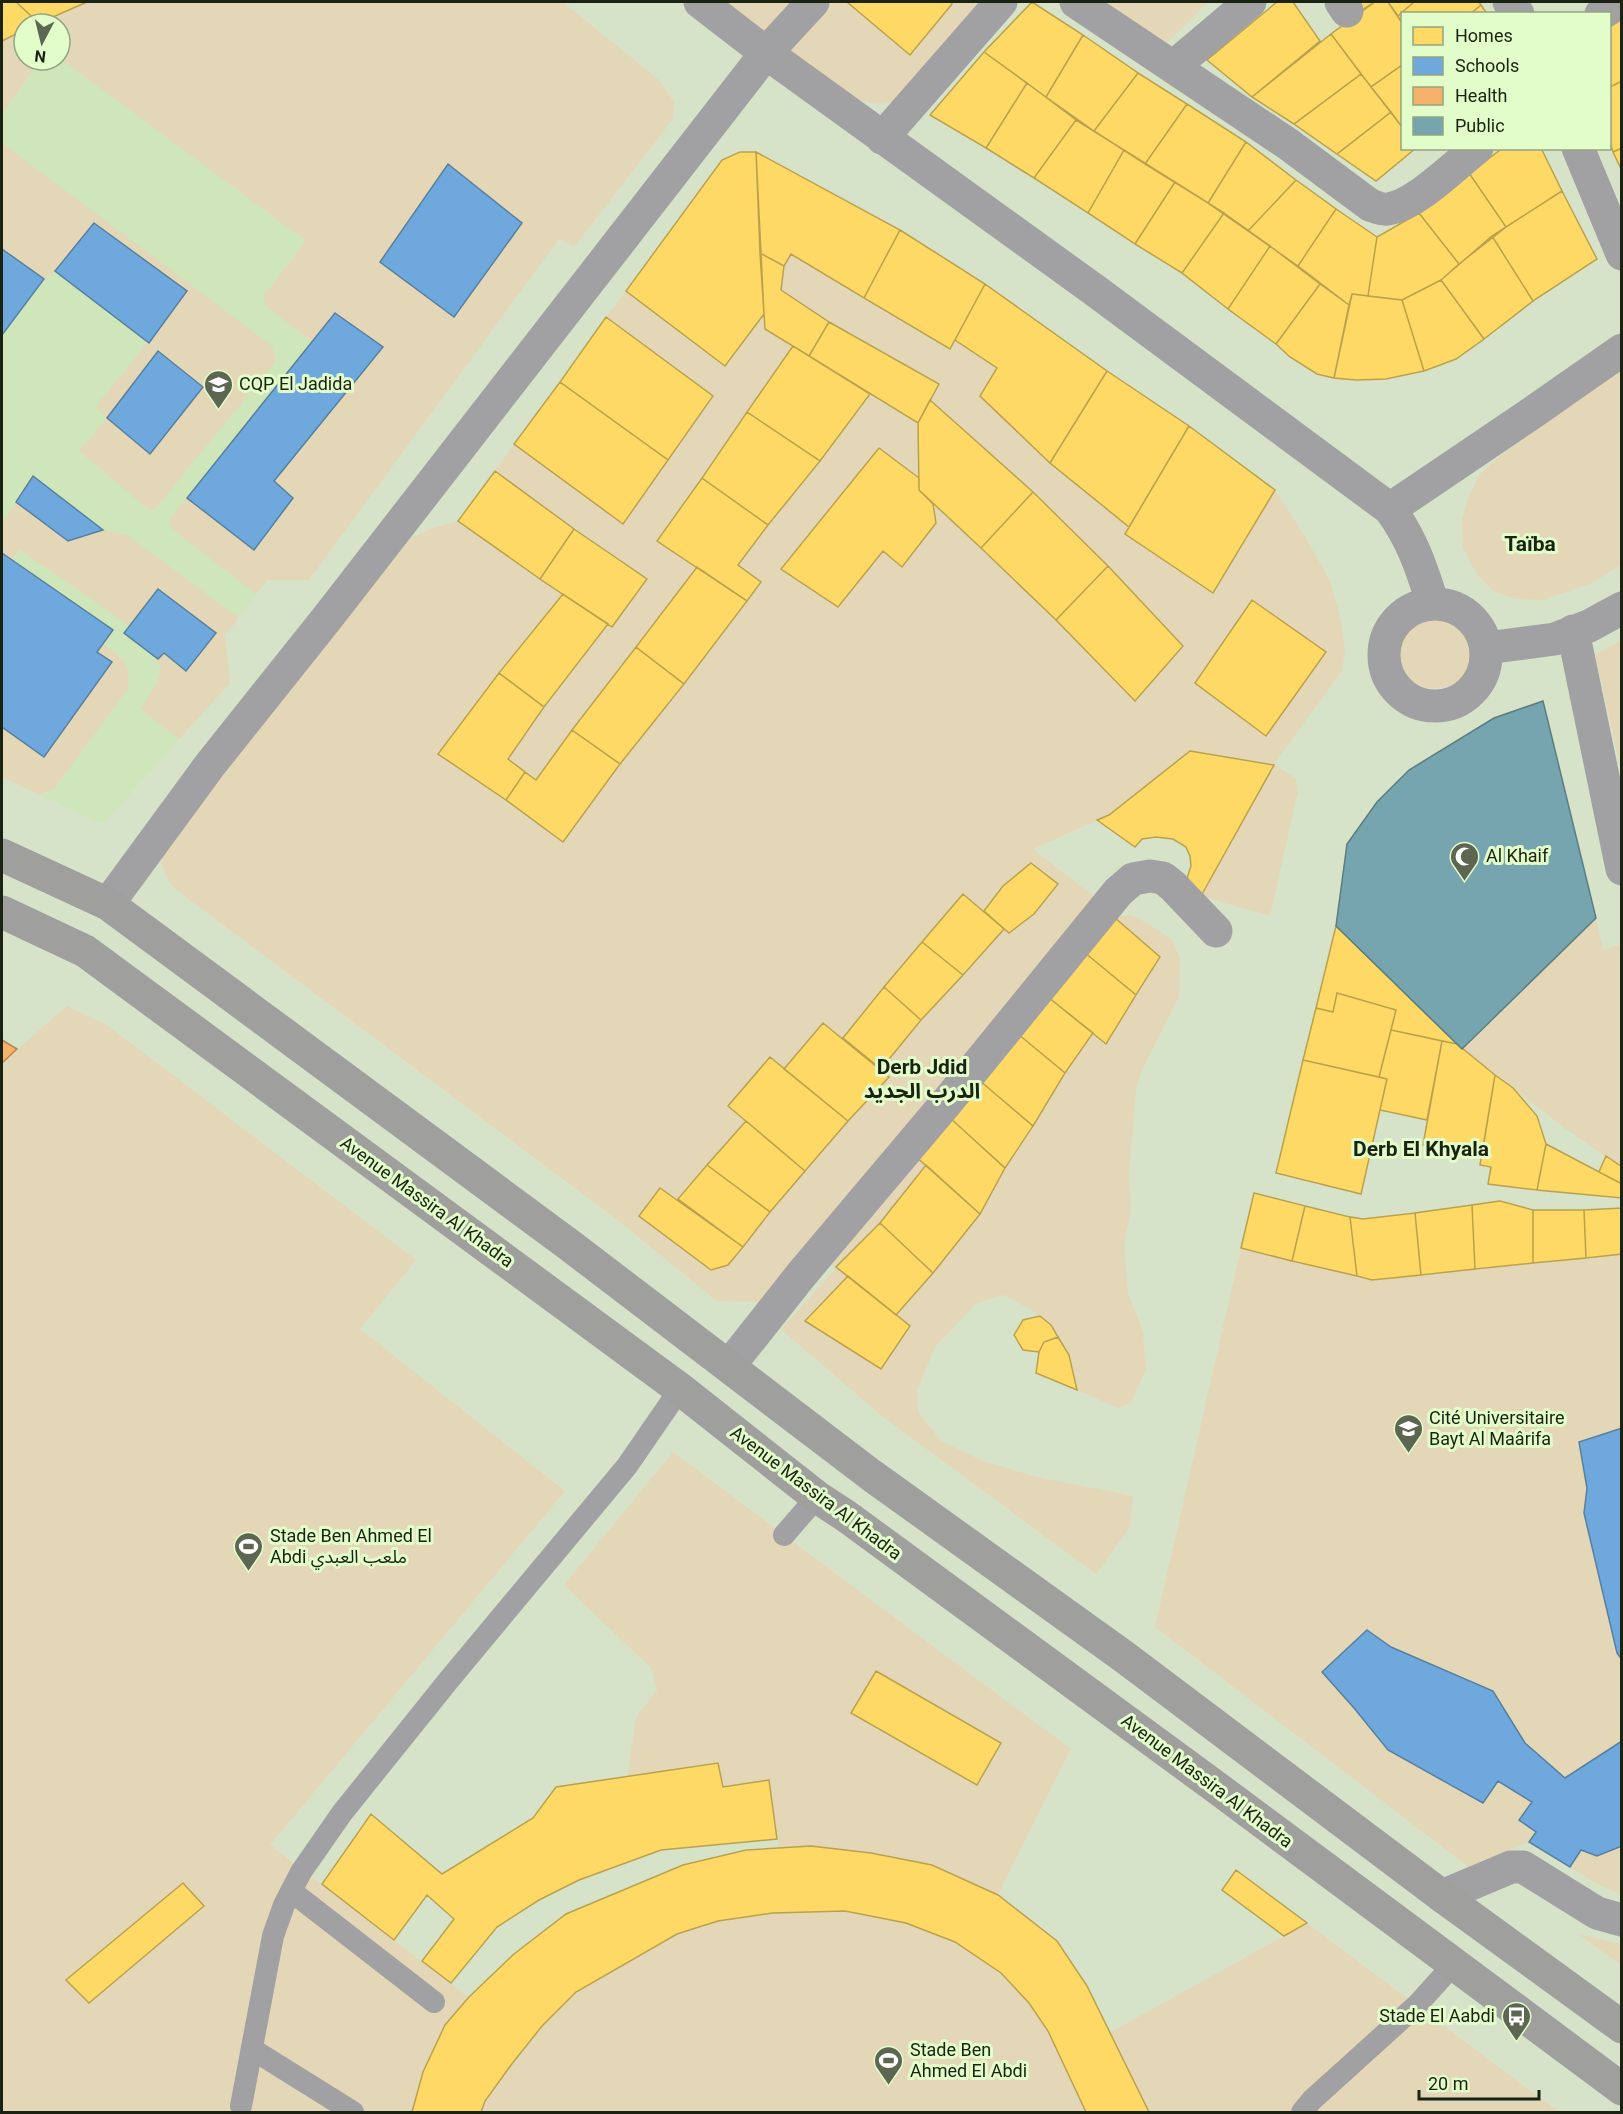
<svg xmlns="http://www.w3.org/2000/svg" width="1623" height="2114" viewBox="0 0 1623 2114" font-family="Roboto,'Noto Sans Arabic',sans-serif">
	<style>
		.built { fill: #cfe5ba }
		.green { fill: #e4d7b7; fill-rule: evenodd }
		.homes { fill: #ffd966; stroke: #baa24c; stroke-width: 1.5 }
		.schools { fill: #6fa8dc; stroke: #56809f; stroke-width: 1.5 }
		.health { fill: #f6b26b; stroke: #b48750; stroke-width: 1.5 }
		.public { fill: #76a5af; stroke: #5a7e80; stroke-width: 1.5 }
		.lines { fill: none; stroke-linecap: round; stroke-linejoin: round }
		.lane { stroke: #a1a0a2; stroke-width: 22 }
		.street { stroke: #a1a0a2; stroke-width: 33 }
		.secondary { stroke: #9f9f9e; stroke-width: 33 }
		.labels { text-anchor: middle; stroke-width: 6; stroke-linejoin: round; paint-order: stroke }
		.poi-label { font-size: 18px; fill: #1a2311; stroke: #e2fcca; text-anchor: start }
		.street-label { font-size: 18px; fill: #1a2311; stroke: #e2fcca }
		.quarter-label { font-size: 21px; font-weight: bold; fill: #1a2311; stroke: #e2fcca }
	</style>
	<rect width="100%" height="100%" fill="#d6e3c9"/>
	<path class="built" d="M87 2 559 239 309 580H267L225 635 230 683 103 824 2 777V41L24 30V60H60V24H38Z"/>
	<path class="green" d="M87 2H563L659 80 674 102 673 119 574 247 559 239 309 580H267L256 594 175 531 170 525 171 516 187 498 255 550 293 498 274 481 383 347 335 313 312 342 264 304 265 294 306 241 60 58V24H38Z
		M719 2H791L762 36Z
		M827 2H985L897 98 892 102 879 104 857 100 781 52Z
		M1111 2H1208L1163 47 1107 7Z
		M24 30V60H40L2 115V41Z
		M2 143 272 346 275 356 274 363 155 509H148L79 451 107 418 97 408 100 401 148 342 55 271 44 279 2 335Z
		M791 254 949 348 955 340 997 368 980 396 1050 463 1129 527 1125 534 1213 593 1275 490 1304 535 1330 581 1341 620 1345 650 1342 671 1274 764 1296 779 1298 791 1270 916 1201 896 1274 764 1190 751 1109 815 1033 849 1097 899 761 1302 717 1301 615 1218 175 889C164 876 160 867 162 849L398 551C418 530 430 529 458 521L563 594 499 673 439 754 563 842 620 764 761 582 738 565 870 394 918 423 919 478 878 449 781 569 838 607 883 551 902 566 936 523 933 504 1056 620 1136 701 1183 645 1108 566 1033 492 930 400 939 384 829 322 781 290 784 266Z
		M626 291 725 366 764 314 765 329 793 346 657 540 697 567 536 780 508 759C551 697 597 637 647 579L495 471 514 444 624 524 713 397 606 317Z
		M1621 367V565L1590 584 1542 600 1515 599 1493 591 1476 573 1463 547 1462 521 1468 497 1481 473 1501 455Z
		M16 502 68 541 103 530 127 535 239 618 225 635 230 683 179 739 141 709C171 661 167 666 124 633L130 626 19 549 12 561 113 630 103 644C123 659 132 663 127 690L54 789 39 795 2 777V524Z
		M1431 617C1449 620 1460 625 1468 641 1498 700 1368 712 1405 628Z
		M1621 641V770L1595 654Z
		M1131 915 1147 923 1171 939 1180 957 1179 997 1141 1072 1136 1090 1129 1171 1131 1209 1124 1246 1128 1293 1143 1332 1146 1369 1131 1403 1118 1408 1077 1390C1064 1335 1055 1320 1003 1295L977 1303 935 1347 917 1391 918 1412 941 1441 983 1461 1037 1477 1133 1496 1130 1527 1096 1574 883 1417 781 1329 836 1268 824 1259 1048 997 1106 1043 1160 957 1114 917ZM880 1223 932 1273 848 1276 837 1268Z
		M1596 918 1603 950 1621 944V1167L1566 1129 1462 1049Z
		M67 1006 107 1025 416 1260 360 1329 565 1491 270 1845 468 1997 566 1914 683 1865 746 1850 778 1848 769 1780 723 1787 627 1777 636 1717 657 1690 652 1669 564 1585 673 1452 1071 1749 998 1895 1057 1941 1087 1986 1111 2032 1307 1923 1559 2112H2V1063Z
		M1241 1248 1372 1280 1621 1254V1428L1579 1443 1617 1653 1621 1660V1741L1565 1778 1525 1743 1493 1691 1391 1647 1367 1630 1322 1672 1354 1708 1388 1750 1483 1803 1498 1781 1532 1802 1520 1820 1536 1832 1529 1842 1470 1868 1155 1627Z
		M1621 1846V1894L1597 1884 1570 1867 1581 1850 1597 1856Z
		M1578 1934 1621 1944V1965Z"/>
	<path class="homes" d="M2 2H16L39 23 24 24V30L2 41Z
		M16 2H87L39 23Z
		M847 2H950L952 4 910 55Z
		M1032 2 1083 35 1046 97 984 52Z
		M1277 2H1293L1320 41 1252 97 1207 60Z
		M1358 2H1375L1362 10Z
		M1375 2H1388L1402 23V65L1371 87 1331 34Z
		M1388 2H1414L1398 16Z
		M1414 2H1479L1481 5 1470 14H1402V23L1398 16Z
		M1481 5 1487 14H1470Z
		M1622 12V81L1610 87V17Z
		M1331 34 1361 74 1294 124 1252 97Z
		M1083 35 1138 73 1094 131 1046 97Z
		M984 52 1027 83 986 148 930 115Z
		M1402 65V127L1371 87Z
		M1138 73 1187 104 1145 164 1094 131Z
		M1361 74 1391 112 1337 154 1294 124Z
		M1622 81V148L1613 152 1610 142V87Z
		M1027 83 1076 120 1034 178 986 148Z
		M1187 104 1246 142 1208 203 1145 164Z
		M1391 112 1402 127V148H1416L1376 181 1337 154Z
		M1076 120 1124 150 1088 213 1034 178Z
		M1246 142 1296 180 1248 231 1208 203Z
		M1503 148H1541L1562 191 1506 227 1469 173Z
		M1622 148V171L1613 152Z
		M1124 150 1175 182 1135 244 1088 213Z
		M740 152H756L764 314 725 366 626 291 722 160Z
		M756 152 900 230 864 298 791 254 784 266 760 253Z
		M1469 173 1506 227 1459 264 1419 213Z
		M1296 180 1336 209 1298 266 1248 231Z
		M1175 182 1224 213 1182 273 1135 244Z
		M1562 191 1597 259 1533 301 1492 236Z
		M1336 209 1377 237 1368 296 1352 294 1349 305 1298 266Z
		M1224 213 1270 246 1228 309 1182 273Z
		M1419 213 1459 264 1441 280 1402 300 1368 296 1377 237Z
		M900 230 985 284 950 349 864 298Z
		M1492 236 1533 301 1484 339 1441 280Z
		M1270 246 1320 284 1276 344 1228 309Z
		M760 253 784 266 781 290 829 322 809 356 765 329Z
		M1441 280 1484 339 1456 359 1424 371 1402 300Z
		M985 284 1107 371 1050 463 980 396 997 368 955 340Z
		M1320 284 1349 305 1334 378 1317 374 1290 357 1276 344Z
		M1352 294 1402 300 1424 371 1386 379 1356 380 1334 378Z
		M606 317 713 396 668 460 560 382Z
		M829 322 939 384 918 423 809 356Z
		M793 346 870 394 820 461 747 412Z
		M1107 371 1189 426 1129 527 1050 463Z
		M560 382 668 460 623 524 514 444Z
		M930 400 1033 492 981 548 919 490 918 423Z
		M747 412 820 461 768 525 702 478Z
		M1189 426 1275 490 1213 593 1125 534Z
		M879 448 919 478V490L933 504 936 523 902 567 883 551 838 607 781 569Z
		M495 471 574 529 540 579 458 521Z
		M702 478 768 525 738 565 761 582 747 601 657 541Z
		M1033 492 1108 566 1056 620 981 548Z
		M574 529 647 579 612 627 540 579Z
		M1108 566 1183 646 1135 701 1056 620Z
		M697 567 747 601 684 684 636 647Z
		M563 594 608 624 544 707 499 673Z
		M1252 600 1326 652 1266 736 1195 683Z
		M636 647 684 684 620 764 572 730Z
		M499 673 544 707 508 759 525 772 506 800 438 754Z
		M572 730 620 764 563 842 506 800 525 772 536 780Z
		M1190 751 1274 765 1201 896 1185 884 1191 866 1190 856 1186 847 1173 839 1156 837 1142 839 1135 847 1097 820 1109 815Z
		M1031 863 1058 884 1034 914 1009 933 984 911 1003 886Z
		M963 894 1004 929 963 975 922 942Z
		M1114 917 1160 957 1136 995 1084 952Z
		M1336 926 1457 1044 1391 1030 1396 1010 1337 993 1333 1012 1316 1008Z
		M922 942 963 975 921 1020 884 987Z
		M1084 952 1136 995 1106 1044 1048 997Z
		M884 987 921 1020 881 1069 843 1038Z
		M1337 993 1396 1010 1379 1077 1303 1060 1316 1008 1333 1012Z
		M1048 997 1093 1033 1065 1073 1018 1034Z
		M823 1023 889 1077 848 1121 784 1069Z
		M1391 1030 1442 1041 1427 1120 1380 1110 1387 1079 1379 1077Z
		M1018 1034 1065 1073 1033 1126 979 1080Z
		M1442 1041 1457 1044 1495 1075 1482 1155 1423 1145Z
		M770 1057 848 1121 805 1171 728 1106Z
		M1303 1060 1387 1079 1361 1194 1276 1173Z
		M1495 1075 1513 1088 1537 1116 1546 1144 1537 1190 1488 1184 1491 1167 1480 1165Z
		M979 1080 1033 1126 1005 1168 949 1117Z
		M949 1117 1005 1168 980 1214 914 1155Z
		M746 1121 805 1171 770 1212 707 1165Z
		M1546 1144 1622 1184V1198L1537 1190Z
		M1606 1156 1622 1167V1184L1599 1172Z
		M707 1165 770 1212 743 1247 678 1199Z
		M926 1165 980 1214 933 1273 880 1223Z
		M660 1188 743 1247 728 1265 711 1270 639 1216Z
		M1254 1193 1305 1206 1292 1261 1241 1248Z
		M1500 1201 1533 1210V1263L1475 1269 1472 1205Z
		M1472 1205 1475 1269 1421 1275 1415 1213Z
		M1305 1206 1350 1217 1357 1276 1292 1261Z
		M1622 1208V1254L1586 1258 1584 1210Z
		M1533 1210H1584L1586 1258 1533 1263Z
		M1415 1213 1421 1275 1372 1280 1357 1276 1350 1217 1363 1219Z
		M880 1223 933 1273 896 1315 836 1267Z
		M848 1276 910 1326 881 1369 805 1321Z
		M1040 1316 1051 1325 1058 1337 1044 1342 1039 1352 1023 1350 1014 1335 1023 1320Z
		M1058 1337 1069 1355 1077 1390 1036 1373 1039 1352 1044 1342Z
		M876 1671 1001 1743 977 1785 851 1713Z
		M718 1763 723 1787 769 1780 777 1839 661 1850 579 1880 539 1900 497 1927 451 1983 422 1961 454 1919 427 1895 394 1940 322 1884 371 1814 442 1874 533 1818 556 1787Z
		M811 1846 871 1853 932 1865 998 1895 1057 1941 1087 1986 1149 2112H1086L1048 2031 1029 2003 1001 1973 955 1942 906 1923 845 1911 773 1913 718 1921 677 1934 576 1992 542 2026 511 2065 485 2101 481 2112H412L423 2072 445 2025 469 1997 514 1954 566 1914 683 1865 746 1850Z
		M1236 1870 1307 1923 1284 1936 1222 1890Z
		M183 1883 204 1906 89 2003 66 1980Z"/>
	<path class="schools" d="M448 164 522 223 454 317 380 262Z
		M94 223 187 291 149 343 55 271Z
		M2 249 44 279 2 335Z
		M335 313 383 347 274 481 293 498 254 550 187 498Z
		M158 351 203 387 150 454 107 418Z
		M33 476 103 530 68 541 16 502Z
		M2 553 113 630 97 652 112 662 44 757 2 727Z
		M158 589 216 633 186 671 164 653 158 659 124 633Z
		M1622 1428V1660L1617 1653 1584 1513 1587 1488 1579 1442Z
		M1367 1630 1391 1647 1493 1691 1525 1743 1565 1778 1622 1741V1846L1597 1856 1581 1850 1570 1867 1529 1842 1536 1832 1519 1820 1532 1802 1498 1781 1483 1803 1388 1750 1354 1708 1322 1672Z"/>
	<path class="health" d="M2 1040 17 1049 2 1063Z"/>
	<path class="public" d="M1543 701 1596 918 1462 1049 1336 926 1347 844 1377 802 1409 770 1494 718Z"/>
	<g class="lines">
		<path class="lane" d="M784 1535 817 1497
			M291 1891 434 2002
			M252 2049 353 2112
			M241 2106 273 1936 284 1905 301 1872 342 1813 448 1681 627 1466 680 1389
			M1302 2112 1312 2100 1417 2005 1453 1965"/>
		<path class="street" d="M813 2 766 53 1093 289 1390 509C1412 539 1421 567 1432 601
			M1076 2 1288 144 1370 205C1376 207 1382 210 1388 209 1416 205 1454 166 1477 148
			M1341 2 1347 11
			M1509 2 1518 14
			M1601 14 1620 2
			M1173 67 1250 2
			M882 138 1001 2
			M1578 148 1622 254
			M1390 509 1529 415 1622 350
			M1384 655a51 51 0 1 1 102 0a51 51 0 1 1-102 0Z
			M1573 631 1622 869
			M1486 648 1555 639 1589 626 1622 608
			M108 904 210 765 328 617 766 53 700 2
			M729 1366 801 1275 947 1102 1118 892 1133 879 1150 876 1163 878 1173 886 1216 931
			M1442 1896 1511 1867H1523L1597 1913 1622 1920"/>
		<path class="secondary" d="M2 855 108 904 568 1244 871 1475 1123 1656 1442 1896 1622 2027
			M2 912 85 951 680 1389 817 1497 846 1516 1209 1782 1622 2089"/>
	</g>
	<defs>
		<symbol id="school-pin" viewBox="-11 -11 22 30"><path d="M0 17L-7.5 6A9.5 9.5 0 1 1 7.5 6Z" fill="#5c6651" stroke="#e2fcca"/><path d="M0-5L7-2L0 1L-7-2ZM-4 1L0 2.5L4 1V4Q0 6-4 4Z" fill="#fff"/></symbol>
		<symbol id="mosque-pin" viewBox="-11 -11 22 30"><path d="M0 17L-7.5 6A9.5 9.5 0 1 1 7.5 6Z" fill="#5c6651" stroke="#e2fcca"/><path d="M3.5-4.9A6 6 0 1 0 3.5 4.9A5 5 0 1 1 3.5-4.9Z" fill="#fff"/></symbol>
		<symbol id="stadium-pin" viewBox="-11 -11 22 30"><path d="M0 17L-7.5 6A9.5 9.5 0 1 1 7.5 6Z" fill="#5c6651" stroke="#e2fcca"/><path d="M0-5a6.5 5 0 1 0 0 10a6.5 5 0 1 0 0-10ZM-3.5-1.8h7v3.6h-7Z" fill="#fff"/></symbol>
		<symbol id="bus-pin" viewBox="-11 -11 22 30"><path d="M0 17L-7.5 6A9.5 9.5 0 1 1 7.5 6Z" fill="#5c6651" stroke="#e2fcca"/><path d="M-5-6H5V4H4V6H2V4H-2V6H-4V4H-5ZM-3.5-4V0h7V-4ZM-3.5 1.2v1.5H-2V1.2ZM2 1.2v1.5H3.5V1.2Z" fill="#fff"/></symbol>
	</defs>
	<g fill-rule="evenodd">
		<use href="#school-pin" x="202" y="368" width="33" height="45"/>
		<use href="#mosque-pin" x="1448" y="840" width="33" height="45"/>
		<use href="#school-pin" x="1392" y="1412" width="33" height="45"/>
		<use href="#stadium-pin" x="232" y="1530" width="33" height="45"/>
		<use href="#bus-pin" x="1500" y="2000" width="33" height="45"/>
		<use href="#stadium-pin" x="872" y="2044" width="33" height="45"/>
	</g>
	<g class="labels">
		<g class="poi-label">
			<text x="239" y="390">CQP El Jadida</text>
			<text x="1486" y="862">Al Khaif</text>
			<text x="1429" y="1424">Cité Universitaire<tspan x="1429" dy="21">Bayt Al Maârifa</tspan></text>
			<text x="270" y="1542">Stade Ben Ahmed El<tspan x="270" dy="21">Abdi ملعب العبدي</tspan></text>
			<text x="1495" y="2022" text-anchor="end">Stade El Aabdi</text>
			<text x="910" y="2056">Stade Ben<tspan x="910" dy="21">Ahmed El Abdi</tspan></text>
		</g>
		<g class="street-label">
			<text transform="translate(427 1202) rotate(36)" y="6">Avenue Massira Al Khadra</text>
			<text transform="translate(816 1493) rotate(37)" y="6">Avenue Massira Al Khadra</text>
			<text transform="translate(1207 1781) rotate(37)" y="6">Avenue Massira Al Khadra</text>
		</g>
		<g class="quarter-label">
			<text x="1530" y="551">Taïba</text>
			<text x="922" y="1074">Derb Jdid<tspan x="922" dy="24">الدرب الجديد</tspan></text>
			<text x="1421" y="1156">Derb El Khyala</text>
		</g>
	</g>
	<rect width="1623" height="2114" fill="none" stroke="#1a2311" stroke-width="6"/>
	<rect x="1401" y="12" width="210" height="138" fill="#e2fcca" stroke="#92a580" stroke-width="1.5"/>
	<rect x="1413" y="27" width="30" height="18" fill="#ffd966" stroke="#92a580" stroke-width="1.5"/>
	<text x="1455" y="42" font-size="18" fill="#1a2311">Homes</text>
	<rect x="1413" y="57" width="30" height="18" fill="#6fa8dc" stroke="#92a580" stroke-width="1.5"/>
	<text x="1455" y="72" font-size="18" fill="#1a2311">Schools</text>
	<rect x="1413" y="87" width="30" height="18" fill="#f6b26b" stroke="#92a580" stroke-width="1.5"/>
	<text x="1455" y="102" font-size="18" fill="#1a2311">Health</text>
	<rect x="1413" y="117" width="30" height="18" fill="#76a5af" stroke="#92a580" stroke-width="1.5"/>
	<text x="1455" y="132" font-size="18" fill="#1a2311">Public</text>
	<g transform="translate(42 42) rotate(187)"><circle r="28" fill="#e2fcca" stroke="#92a580" stroke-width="1.5"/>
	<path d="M0-4.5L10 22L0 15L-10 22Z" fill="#5c6651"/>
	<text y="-9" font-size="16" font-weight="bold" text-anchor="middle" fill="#1a2311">N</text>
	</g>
	<path d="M1419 2090v9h120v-9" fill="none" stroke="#1a2311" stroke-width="3"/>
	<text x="1428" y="2090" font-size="18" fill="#1a2311" stroke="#e2fcca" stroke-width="4.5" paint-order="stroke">20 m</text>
</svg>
